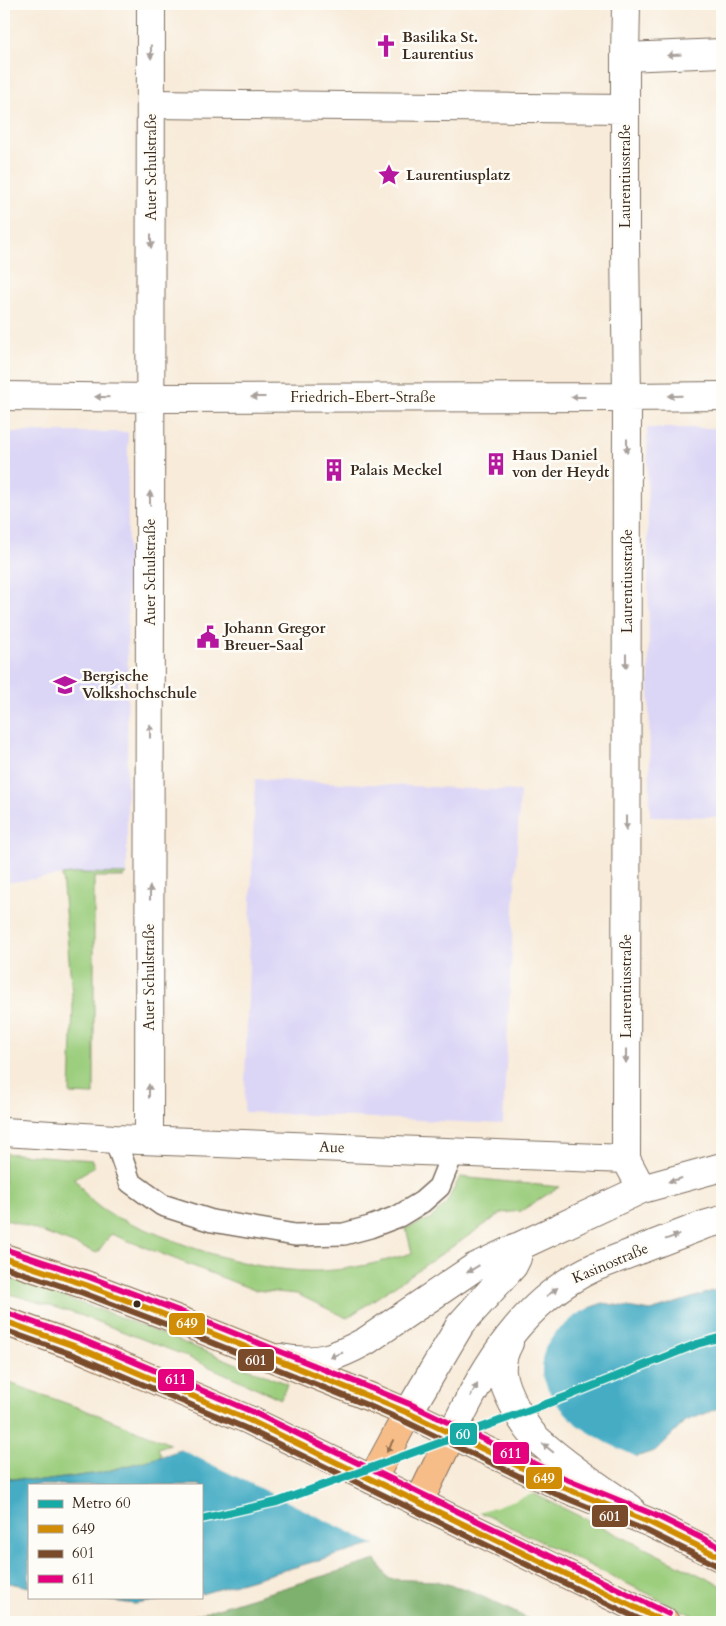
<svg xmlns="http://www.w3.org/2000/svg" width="726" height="1626" viewBox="0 0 726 1626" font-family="Cardo,serif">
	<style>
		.built { fill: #dcd6f6 }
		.green { fill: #9cce7e; stroke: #6c7c4e }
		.forest { fill: #7db16d; stroke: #5c6e46 }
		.water { fill: #45acc4; stroke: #406b71 }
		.pier { fill: #f8ebd9 }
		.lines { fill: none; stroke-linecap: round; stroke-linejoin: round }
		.service-casing { stroke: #7d6e5f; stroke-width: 24 }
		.pedestrian-casing { stroke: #7d6e5f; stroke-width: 30 }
		.minor-casing { stroke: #7d6e5f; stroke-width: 30 }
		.tertiary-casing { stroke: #7d6e5f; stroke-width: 30 }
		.primary-casing { stroke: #7d6e5f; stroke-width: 30 }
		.service { stroke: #fff; stroke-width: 21 }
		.pedestrian { stroke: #fff; stroke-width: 28 }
		.minor { stroke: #fff; stroke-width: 28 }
		.tertiary { stroke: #fff; stroke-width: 28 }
		.primary { stroke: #f7bd88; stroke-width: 28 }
		.bus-1-casing { stroke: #fdfcf7; stroke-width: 10 }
		.bus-2-casing { stroke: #fdfcf7; stroke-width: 10 }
		.bus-3-casing { stroke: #fdfcf7; stroke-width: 10 }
		.bus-1 { stroke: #d18d06; stroke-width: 6 }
		.bus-2 { stroke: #7a4b2a; stroke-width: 6 }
		.bus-3 { stroke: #e5007d; stroke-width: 6 }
		.metro-1-casing { stroke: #fdfcf7; stroke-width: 11 }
		.metro-1 { stroke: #18aaa5; stroke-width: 8 }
		.oneway { fill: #a79f9a }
		.oneway2 { fill: #906c4e }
		.bus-dot { fill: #3b2a1e; stroke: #fdfcf7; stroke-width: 2 }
		.labels { text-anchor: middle; stroke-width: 5; stroke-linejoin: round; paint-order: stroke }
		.poi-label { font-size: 15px; font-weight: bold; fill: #3b2a1e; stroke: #fdfcf7; text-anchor: start }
		.street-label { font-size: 15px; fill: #3b2a1e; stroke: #fdfcf7 }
		.line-badge { stroke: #fdfcf7; stroke-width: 2 }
		.badge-label { font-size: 14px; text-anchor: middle; font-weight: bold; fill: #fff }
	</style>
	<rect width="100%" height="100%" fill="#fdfcf7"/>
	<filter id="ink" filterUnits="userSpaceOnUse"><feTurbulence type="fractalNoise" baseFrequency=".02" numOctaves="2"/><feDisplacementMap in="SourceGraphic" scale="10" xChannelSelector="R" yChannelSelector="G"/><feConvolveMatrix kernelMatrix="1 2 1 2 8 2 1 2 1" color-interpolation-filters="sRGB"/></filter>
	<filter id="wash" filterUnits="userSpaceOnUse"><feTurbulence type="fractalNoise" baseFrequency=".0096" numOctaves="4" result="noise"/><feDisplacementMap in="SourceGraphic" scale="20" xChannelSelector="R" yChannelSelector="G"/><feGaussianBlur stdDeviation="1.12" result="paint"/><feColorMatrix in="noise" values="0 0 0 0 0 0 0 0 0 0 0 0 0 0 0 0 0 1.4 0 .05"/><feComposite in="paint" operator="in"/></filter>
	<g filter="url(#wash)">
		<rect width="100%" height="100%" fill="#f8ebd9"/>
		<path class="built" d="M647 428H722V817L650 816Z
			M4 432H128L127 874 80 873 4 883Z
			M255 779 520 791 503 1124 244 1112Z"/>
		<path class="green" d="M80 873 127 874 124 877H94V1095L70 1094 73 1007 62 875Z
			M4 1153 92 1160 94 1167 75 1178C82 1189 88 1199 99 1207 111 1217 129 1222 143 1228 199 1252 258 1272 319 1271 351 1270 382 1262 412 1253L406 1228 430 1219 446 1204 460 1177 559 1187 521 1211 502 1213 347 1318 297 1294 254 1290 111 1234 97 1253 23 1225 4 1219Z
			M4 1276 117 1316 287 1384 281 1399 181 1354 80 1315 4 1292Z
			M4 1381 96 1414 170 1444 158 1448 161 1455 160 1457 100 1473 42 1481 4 1478Z
			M469 1462 722 1586V1622H706L484 1514 473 1507Z"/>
		<path class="forest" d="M376 1560 389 1579 435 1581 466 1589 535 1622H172Z"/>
		<path class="water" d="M722 1288V1407L686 1421 657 1450 379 1543 201 1594V1485H29V1587L4 1582V1478L42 1481 100 1473 160 1457 603 1303 651 1311Z
			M82 1597H181L135 1604Z"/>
		<path class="pier" d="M604 1300 576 1315 555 1333 545 1348 542 1359V1374L548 1389 556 1403 577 1425 607 1443 639 1458 378 1546 178 1448Z"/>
	</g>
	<g filter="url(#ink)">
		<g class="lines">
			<defs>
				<path id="service" d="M115 1139 130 1182 162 1205 212 1221 295 1235 344 1234 370 1227 399 1216 422 1202 439 1187 453 1152"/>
				<path id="pedestrian" d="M152 104 625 109
					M150 398 627 397 625 245V57"/>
				<path id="minor" d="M626 4 625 57 722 53
					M4 396 150 398
					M4 1132 115 1139 626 1159
					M149 1140 151 4
					M642 1189 626 1159 627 397 722 396"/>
				<path id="tertiary" d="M509 1343C504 1352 501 1363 502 1373 504 1391 524 1427 538 1440 566 1465 598 1487 630 1508
					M280 1358C316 1365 335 1358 366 1341L475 1267 642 1189 722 1167
					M408 1413 460 1325 513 1266 517 1258V1247
					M452 1434C484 1366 524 1299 595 1267L704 1225 722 1220"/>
				<path id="primary" d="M4 1258 86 1285 176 1319 370 1397 408 1413 560 1486 651 1523 722 1558
					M4 1321 77 1347 249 1420 665 1622
					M372 1480 408 1413
					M419 1502 452 1434"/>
			</defs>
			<use href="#service" class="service-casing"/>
			<use href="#pedestrian" class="pedestrian-casing"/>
			<use href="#minor" class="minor-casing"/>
			<use href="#tertiary" class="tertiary-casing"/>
			<use href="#primary" class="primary-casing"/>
			<use href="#service" class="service"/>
			<use href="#pedestrian" class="pedestrian"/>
			<use href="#minor" class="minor"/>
			<use href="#tertiary" class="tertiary"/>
			<use href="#primary" class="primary"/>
			<defs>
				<path id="bus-1" d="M4 1258 86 1285 176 1319 370 1397 408 1413 560 1486 651 1523 722 1558
					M4 1321 77 1347 249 1420 665 1622"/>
				<path id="bus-2" d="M4 1267 83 1293 173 1327 367 1405 404 1421 556 1494 647 1531 718 1566
					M4 1330 74 1355 245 1428 645 1622"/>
				<path id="bus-3" d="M7 1250 89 1277 179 1311 373 1389 412 1405 564 1478 655 1515 722 1548
					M7 1313 80 1339 253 1412 669 1614"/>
			</defs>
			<use href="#bus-1" class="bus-1-casing"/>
			<use href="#bus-2" class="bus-2-casing"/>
			<use href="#bus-3" class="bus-3-casing"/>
			<use href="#bus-1" class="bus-1"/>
			<use href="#bus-2" class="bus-2"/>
			<use href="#bus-3" class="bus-3"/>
			<defs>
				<path id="metro-1" d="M201 1519 277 1502 568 1396 697 1344 722 1337"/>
			</defs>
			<use href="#metro-1" class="metro-1-casing"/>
			<use href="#metro-1" class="metro-1"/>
		</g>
		<defs><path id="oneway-solid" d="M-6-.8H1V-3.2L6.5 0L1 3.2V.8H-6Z" transform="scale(1.25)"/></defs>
		<g class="oneway">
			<use href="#oneway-solid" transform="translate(151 52) rotate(89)"/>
			<use href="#oneway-solid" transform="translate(674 55) rotate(177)"/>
			<use href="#oneway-solid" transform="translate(151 241) rotate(90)"/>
			<use href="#oneway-solid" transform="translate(675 396) rotate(179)"/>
			<use href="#oneway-solid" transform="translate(102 397) rotate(-179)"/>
			<use href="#oneway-solid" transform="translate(258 397) rotate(180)"/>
			<use href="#oneway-solid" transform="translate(578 397) rotate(180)"/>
			<use href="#oneway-solid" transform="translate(627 446) rotate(90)"/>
			<use href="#oneway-solid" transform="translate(150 498) rotate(-90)"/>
			<use href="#oneway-solid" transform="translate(626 661) rotate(90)"/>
			<use href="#oneway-solid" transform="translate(150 731) rotate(-90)"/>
			<use href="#oneway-solid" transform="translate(626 823) rotate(90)"/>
			<use href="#oneway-solid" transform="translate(150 893) rotate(-90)"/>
			<use href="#oneway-solid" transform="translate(626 1056) rotate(90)"/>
			<use href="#oneway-solid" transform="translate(149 1091) rotate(-90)"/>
			<use href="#oneway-solid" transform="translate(675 1180) rotate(165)"/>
			<use href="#oneway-solid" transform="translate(672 1237) rotate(-20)"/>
			<use href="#oneway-solid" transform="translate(473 1269) rotate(149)"/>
			<use href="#oneway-solid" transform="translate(552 1292) rotate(-37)"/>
			<use href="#oneway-solid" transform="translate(336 1355) rotate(161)"/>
			<use href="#oneway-solid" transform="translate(474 1390) rotate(-60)"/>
			<use href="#oneway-solid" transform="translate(548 1448) rotate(-141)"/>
		</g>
		<use class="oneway2" href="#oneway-solid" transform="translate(390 1446) rotate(118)"/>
	</g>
	<defs>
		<symbol id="church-bare" viewBox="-9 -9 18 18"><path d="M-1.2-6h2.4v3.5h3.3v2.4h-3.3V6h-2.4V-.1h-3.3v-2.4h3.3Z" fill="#b5179e" stroke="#fdfcf7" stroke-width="2.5" paint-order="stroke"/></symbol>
		<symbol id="sight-bare" viewBox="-9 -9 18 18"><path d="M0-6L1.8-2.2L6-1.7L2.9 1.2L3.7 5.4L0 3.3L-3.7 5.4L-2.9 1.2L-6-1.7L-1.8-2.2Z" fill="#b5179e" stroke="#fdfcf7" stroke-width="2.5" paint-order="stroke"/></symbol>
		<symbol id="building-bare" viewBox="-9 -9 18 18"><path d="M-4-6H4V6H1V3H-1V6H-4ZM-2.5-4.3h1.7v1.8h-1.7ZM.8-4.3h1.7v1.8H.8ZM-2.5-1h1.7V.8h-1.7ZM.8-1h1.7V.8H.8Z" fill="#b5179e" stroke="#fdfcf7" stroke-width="2.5" paint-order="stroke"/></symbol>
		<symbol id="civic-bare" viewBox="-9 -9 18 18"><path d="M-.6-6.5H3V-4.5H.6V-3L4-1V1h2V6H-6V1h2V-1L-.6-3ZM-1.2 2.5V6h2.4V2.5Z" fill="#b5179e" stroke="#fdfcf7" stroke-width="2.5" paint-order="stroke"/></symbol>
		<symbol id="university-bare" viewBox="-9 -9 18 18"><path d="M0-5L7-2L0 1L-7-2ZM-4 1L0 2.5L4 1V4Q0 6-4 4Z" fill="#b5179e" stroke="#fdfcf7" stroke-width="2.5" paint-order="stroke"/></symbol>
	</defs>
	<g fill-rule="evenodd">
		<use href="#church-bare" x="370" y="30" width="32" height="32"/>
		<use href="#sight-bare" x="373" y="159" width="32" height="32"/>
		<use href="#building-bare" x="480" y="448" width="32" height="32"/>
		<use href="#building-bare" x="318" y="454" width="32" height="32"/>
		<use href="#civic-bare" x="192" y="621" width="32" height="32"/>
		<use href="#university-bare" x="49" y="669" width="32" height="32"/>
	</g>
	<circle class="bus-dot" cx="137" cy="1304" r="4.5"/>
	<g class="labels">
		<g class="poi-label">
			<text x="402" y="42">Basilika St.<tspan x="402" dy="17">Laurentius</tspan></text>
			<text x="406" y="180">Laurentiusplatz</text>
			<text x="512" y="460">Haus Daniel<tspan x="512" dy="17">von der Heydt</tspan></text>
			<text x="350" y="475">Palais Meckel</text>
			<text x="224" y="633">Johann Gregor<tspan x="224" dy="17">Breuer-Saal</tspan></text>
			<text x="82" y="681">Bergische<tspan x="82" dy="17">Volkshochschule</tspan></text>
		</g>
		<g class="street-label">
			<text transform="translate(151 167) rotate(-90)" y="5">Auer Schulstraße</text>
			<text transform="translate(625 176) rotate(-90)" y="5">Laurentiusstraße</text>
			<text x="363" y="402">Friedrich-Ebert-Straße</text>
			<text transform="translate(150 572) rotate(-90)" y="5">Auer Schulstraße</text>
			<text transform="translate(627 581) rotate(-90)" y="5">Laurentiusstraße</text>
			<text transform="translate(149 977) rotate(-90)" y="5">Auer Schulstraße</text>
			<text transform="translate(626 986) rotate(-90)" y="5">Laurentiusstraße</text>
			<text transform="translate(332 1147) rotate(2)" y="5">Aue</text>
			<text transform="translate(610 1263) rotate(-23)" y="5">Kasinostraße</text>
		</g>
	</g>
	<g class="line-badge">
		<rect x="168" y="1312" width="38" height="24" rx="5" fill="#d18d06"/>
		<rect x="237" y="1348" width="38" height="24" rx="5" fill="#7a4b2a"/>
		<rect x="157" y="1368" width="38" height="24" rx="5" fill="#e5007d"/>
		<rect x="449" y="1422" width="29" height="24" rx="5" fill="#18aaa5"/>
		<rect x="492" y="1441" width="38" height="24" rx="5" fill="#e5007d"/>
		<rect x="525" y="1466" width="38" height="24" rx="5" fill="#d18d06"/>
		<rect x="591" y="1504" width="38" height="24" rx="5" fill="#7a4b2a"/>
	</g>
	<g class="badge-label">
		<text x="187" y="1328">649</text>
		<text x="256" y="1365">601</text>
		<text x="176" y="1384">611</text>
		<text x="463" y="1439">60</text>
		<text x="511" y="1458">611</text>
		<text x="544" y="1483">649</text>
		<text x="610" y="1521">601</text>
	</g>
	<rect width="726" height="1626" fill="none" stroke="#fdfcf7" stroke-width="20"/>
	<rect x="28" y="1484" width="175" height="115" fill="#fdfcf7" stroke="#afa8a0"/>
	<rect x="38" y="1500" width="25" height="8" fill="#18aaa5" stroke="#afa8a0"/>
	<text x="72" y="1508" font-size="15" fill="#3b2a1e">Metro 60</text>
	<rect x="38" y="1525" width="25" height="8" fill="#d18d06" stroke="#afa8a0"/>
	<text x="72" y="1534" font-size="15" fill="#3b2a1e">649</text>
	<rect x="38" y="1550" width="25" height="8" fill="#7a4b2a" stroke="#afa8a0"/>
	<text x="72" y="1558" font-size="15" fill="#3b2a1e">601</text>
	<rect x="38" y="1575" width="25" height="8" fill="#e5007d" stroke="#afa8a0"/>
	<text x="72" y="1584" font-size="15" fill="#3b2a1e">611</text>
</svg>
